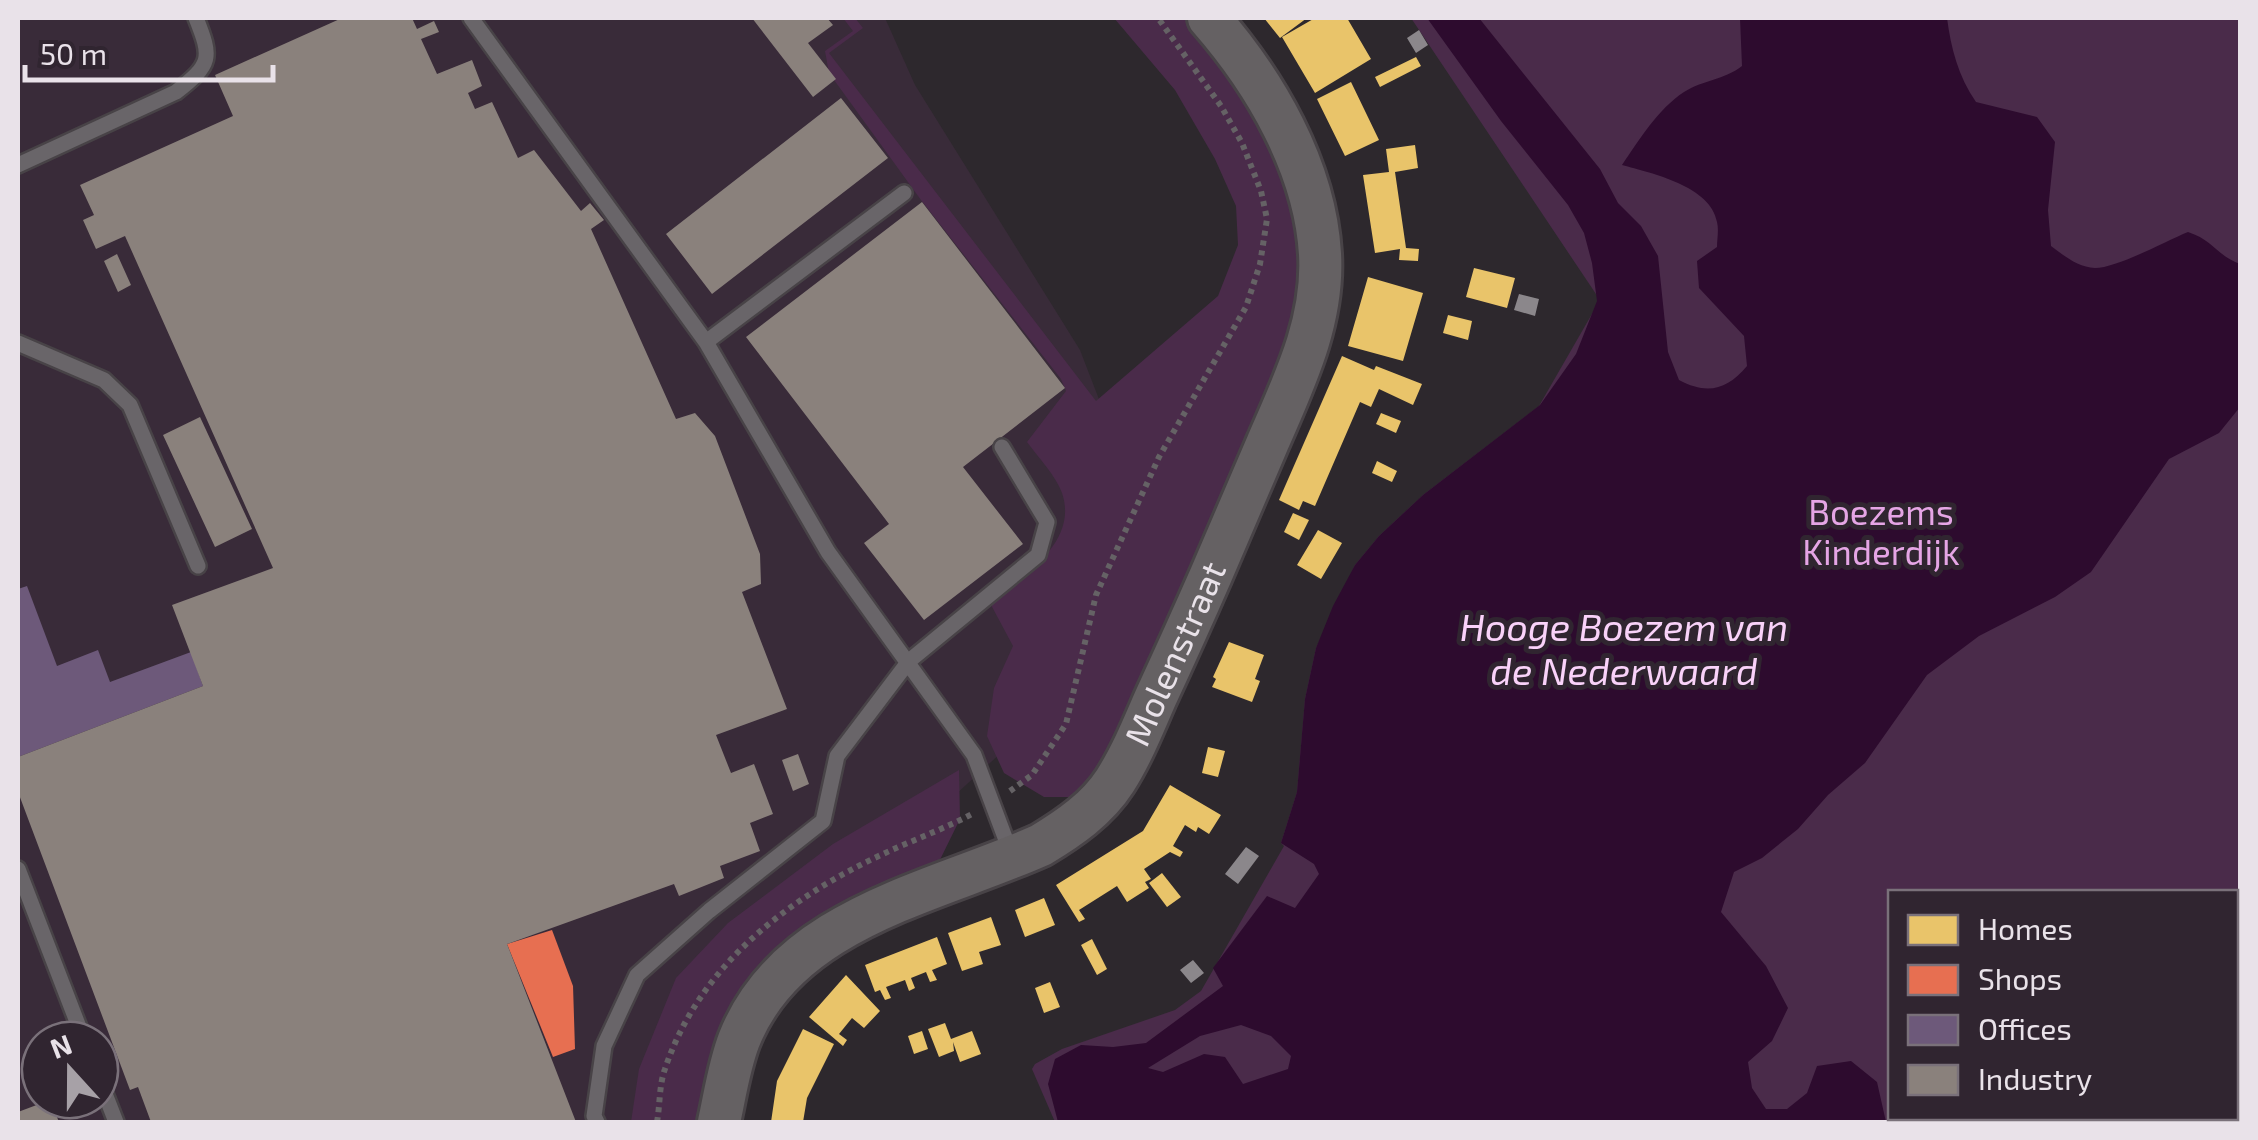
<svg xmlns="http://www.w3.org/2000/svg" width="2258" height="1140" viewBox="0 0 2258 1140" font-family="'Exo 2',sans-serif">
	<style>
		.built { fill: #392b39; fill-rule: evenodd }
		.green { fill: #4a2b4a; fill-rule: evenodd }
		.water { fill: #2d0b2e; fill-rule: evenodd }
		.homes { fill: #e9c46a }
		.shops { fill: #e76f51 }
		.offices { fill: #6d597a }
		.industry { fill: #8a817c }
		.building { fill: #8b878b }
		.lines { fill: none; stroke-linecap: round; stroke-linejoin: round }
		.lane-casing { stroke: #484347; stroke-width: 20 }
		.secondary-casing { stroke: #484347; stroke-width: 48 }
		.path { stroke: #656265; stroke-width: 6; stroke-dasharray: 5 5; stroke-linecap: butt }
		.lane { stroke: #696569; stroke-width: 15 }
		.secondary { stroke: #656163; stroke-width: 42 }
		.labels { text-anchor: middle; stroke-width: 10; stroke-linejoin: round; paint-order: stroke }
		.park-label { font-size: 35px; fill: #e5a5e5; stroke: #302530 }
		.street-label { font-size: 35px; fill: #e9e2e9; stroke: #302530 }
		.water-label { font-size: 38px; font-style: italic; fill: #f9d2f9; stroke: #302530 }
	</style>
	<rect width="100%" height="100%" fill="#2d282d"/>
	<path class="built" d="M18 18H885L915 85 1080 350 1139 503 1039 718 700 1029 697 1122H18ZM40 1040H100V1100H40Z"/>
	<path class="green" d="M843 18H855L863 28 829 53 1096 401 1218 296 1238 245 1236 206 1215 159 1175 90 1114 18H1201L1289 157 1305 303 1153 685 1082 797H1044L1004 773 987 736 994 688 1013 646 990 603C1022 577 1079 543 1062 493 1056 476 1038 457 1027 442L1066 391 1061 379 921 200 829 73 825 51 853 31Z
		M1411 18H2240V1122H1055L1032 1069 1035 1064 1062 1049 1175 1010 1201 991 1284 846 1281 843 1297 792 1305 699 1316 648 1355 565 1379 536 1423 495 1539 406 1600 300ZM1890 892H2236V1118H1890Z
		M959 770 960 819 931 878 827 924 704 1122H631L639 1069 676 978 728 923 833 844Z"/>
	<path class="water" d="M1427 18H1479L1600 169 1618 203 1641 226 1658 256 1668 352 1679 380C1707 395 1727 390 1747 366L1744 336 1699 288 1697 261 1717 247C1717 239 1719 230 1717 222 1711 186 1651 173 1622 165 1639 140 1658 109 1684 92 1703 80 1724 80 1742 66L1740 18H1947C1951 48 1958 76 1976 102L2037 117 2055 142 2048 210 2051 246C2064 256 2078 267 2095 268 2117 268 2166 241 2188 232 2213 240 2216 255 2240 264V407L2219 433 2169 459 2091 572 2055 597 1979 636 1927 675 1865 763 1828 795 1798 829 1762 858 1734 872 1721 912 1766 966 1788 1008 1772 1041 1748 1062 1752 1088 1766 1109H1787L1807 1093 1817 1066 1851 1061 1877 1082 1886 1122H1360L1355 1120 1058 1122 1048 1084 1055 1059 1081 1045 1113 1047 1146 1043 1223 986 1213 968 1267 896 1295 908 1319 874 1314 864 1281 843 1297 792 1305 699 1316 648 1333 606 1355 565 1379 536 1423 495 1540 405 1576 354 1597 301 1592 263 1584 233 1568 205 1501 121ZM1241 1025 1271 1036 1291 1056 1288 1069 1243 1084 1225 1057 1204 1054 1163 1072 1148 1068 1200 1036Z"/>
	<path class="homes" d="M1264 18H1307L1280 38Z
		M1315 18H1347L1371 59 1315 93 1282 37Z
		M1416 57 1421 66 1380 87 1375 77Z
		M1351 82 1379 140 1345 156 1317 99Z
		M1415 145 1418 168 1395 172 1406 248 1419 249 1418 261 1399 260 1400 249 1375 253 1363 175 1389 172 1386 149Z
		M1474 268 1515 278 1507 308 1466 297Z
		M1368 277 1423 293 1403 361 1348 346Z
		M1448 315 1472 321 1468 340 1443 333Z
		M1342 356 1374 370 1376 366 1422 384 1413 405 1379 389 1371 407 1360 402 1315 506 1303 501 1299 510 1279 500Z
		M1381 413 1401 421 1396 433 1376 424Z
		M1377 461 1397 471 1392 482 1372 473Z
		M1293 513 1309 520 1299 540 1284 532Z
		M1318 530 1342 543 1321 579 1297 565Z
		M1229 642 1264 655 1255 679 1260 681 1252 702 1212 687 1216 679 1213 677Z
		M1208 747 1225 751 1218 777 1202 773Z
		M1170 785 1221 815 1209 834 1198 827 1196 832 1185 825 1173 846 1183 852 1180 857 1170 852 1144 869 1151 879 1145 882 1149 888 1127 902 1117 886 1079 910 1085 919 1079 922 1056 885 1143 831Z
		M1162 873 1181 897 1167 907 1149 883Z
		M1044 898 1055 925 1025 937 1015 910Z
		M991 917 1001 945 979 952 983 964 962 971 948 933Z
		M937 937 947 964 932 970 937 980 930 982 926 972 911 978 915 988 909 991 905 980 886 987 891 998 885 1000 880 990 875 992 865 965Z
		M1092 939 1107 969 1097 975 1081 945Z
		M846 975 880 1011 864 1028 852 1018 839 1034 847 1040 843 1046 809 1017Z
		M1050 982 1060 1007 1044 1013 1035 988Z
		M945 1023 951 1039 972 1031 981 1054 960 1062 953 1042 954 1051 939 1057 928 1029Z
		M803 1029 834 1044 807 1098 803 1122H771L777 1081Z
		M922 1031 928 1049 914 1054 908 1036Z"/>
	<path class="shops" d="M552 930 573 986 575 1049 553 1057 507 944Z"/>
	<path class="offices" d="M27 586 57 666 98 650 110 682 191 652 203 686 18 757V589Z"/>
	<path class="industry" d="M342 18H412L417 29 434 21 439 32 421 39 437 74 472 60 482 86 468 93 475 109 492 102 518 158 534 150 581 211 590 203 604 220 591 229 676 419 695 413 715 436 760 554 761 584 742 592 787 709 716 735 731 773 754 764 773 814 750 823 760 851 720 866 724 878 679 896 674 884 507 944 576 1122H151L138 1087 130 1090 18 792V757L203 686 172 605 273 568 125 236 96 249 83 220 94 215 80 185 233 116 215 75Z
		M752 18H827L833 25 808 43 836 79 813 97Z
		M841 98 888 158 712 294 666 234Z
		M922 202 1065 388 963 467 1023 544 924 620 864 543 889 524 746 337Z
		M117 254 131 285 118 292 104 261Z
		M200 417 252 529 215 547 163 435Z
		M798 754 809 784 793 791 782 760Z
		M50 1100 59 1122H18V1112Z"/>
	<path class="building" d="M1419 30 1428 45 1416 53 1407 38Z
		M1519 294 1539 299 1535 316 1514 310Z
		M1246 847 1259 856 1238 884 1225 874Z
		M1193 960 1204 973 1191 983 1180 970Z"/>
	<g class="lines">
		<defs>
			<path id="lane" d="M471 18 706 342 828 552 974 755 1012 856
				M18 165 176 92C212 64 212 58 196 18
				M706 342 904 193
				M18 343 104 380 130 405 198 566
				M18 869 84 1040
				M100 1081 116 1122
				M597 1122 594 1116 604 1046 637 975 709 911 823 821 837 756 909 661 1038 555 1047 522 1002 447"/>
			<g id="secondary">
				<path id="s1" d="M719 1122C725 1095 729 1066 739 1040 787 918 934 893 1041 845 1069 828 1097 809 1115 781 1131 756 1143 727 1155 699 1174 658 1193 616 1211 575 1230 530 1249 486 1268 442 1294 382 1324 321 1320 254 1315 167 1265 82 1209 18"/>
			</g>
		</defs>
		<use href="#lane" class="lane-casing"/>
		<use href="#secondary" class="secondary-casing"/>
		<path class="path" d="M1010 791 1032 775 1066 724 1096 595 1159 457 1246 307 1260 264 1267 219 1261 191 1242 143 1221 106 1158 18
			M657 1122C660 1106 659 1085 665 1069 699 966 788 898 883 854 913 840 944 829 974 813"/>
		<use href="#lane" class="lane"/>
		<use href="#secondary" class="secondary"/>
	</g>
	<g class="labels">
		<g class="park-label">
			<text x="1881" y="525">Boezems<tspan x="1881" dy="40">Kinderdijk</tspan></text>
		</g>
		<g class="street-label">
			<text dy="12" stroke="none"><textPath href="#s1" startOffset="695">Molenstraat</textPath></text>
		</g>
		<g class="water-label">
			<text x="1624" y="641">Hooge Boezem van<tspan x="1624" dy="44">de Nederwaard</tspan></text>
		</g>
	</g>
	<rect width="2258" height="1140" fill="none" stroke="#e9e2e9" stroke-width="40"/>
	<rect x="1888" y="890" width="350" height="230" fill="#302530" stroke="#7a717a" stroke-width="2.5"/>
	<rect x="1908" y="915" width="50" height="30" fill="#e9c46a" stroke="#7a717a" stroke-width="2.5"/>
	<text x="1978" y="940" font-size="30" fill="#e9e2e9">Homes</text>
	<rect x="1908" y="965" width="50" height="30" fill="#e76f51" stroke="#7a717a" stroke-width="2.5"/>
	<text x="1978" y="990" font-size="30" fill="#e9e2e9">Shops</text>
	<rect x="1908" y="1015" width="50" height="30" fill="#6d597a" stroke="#7a717a" stroke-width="2.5"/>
	<text x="1978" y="1040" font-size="30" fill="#e9e2e9">Offices</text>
	<rect x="1908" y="1065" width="50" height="30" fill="#8a817c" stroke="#7a717a" stroke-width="2.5"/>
	<text x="1978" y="1090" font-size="30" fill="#e9e2e9">Industry</text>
	<g transform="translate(70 1070) rotate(339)"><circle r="48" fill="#302530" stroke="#7a717a" stroke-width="2.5"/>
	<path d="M0-8L18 38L0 25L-18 38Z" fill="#a7a1a7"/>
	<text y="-15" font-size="28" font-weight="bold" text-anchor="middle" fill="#e9e2e9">N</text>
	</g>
	<path d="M25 65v15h248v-15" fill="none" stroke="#e9e2e9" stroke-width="5"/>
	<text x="40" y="65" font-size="30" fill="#e9e2e9" stroke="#302530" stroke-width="8" paint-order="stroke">50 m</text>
</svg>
